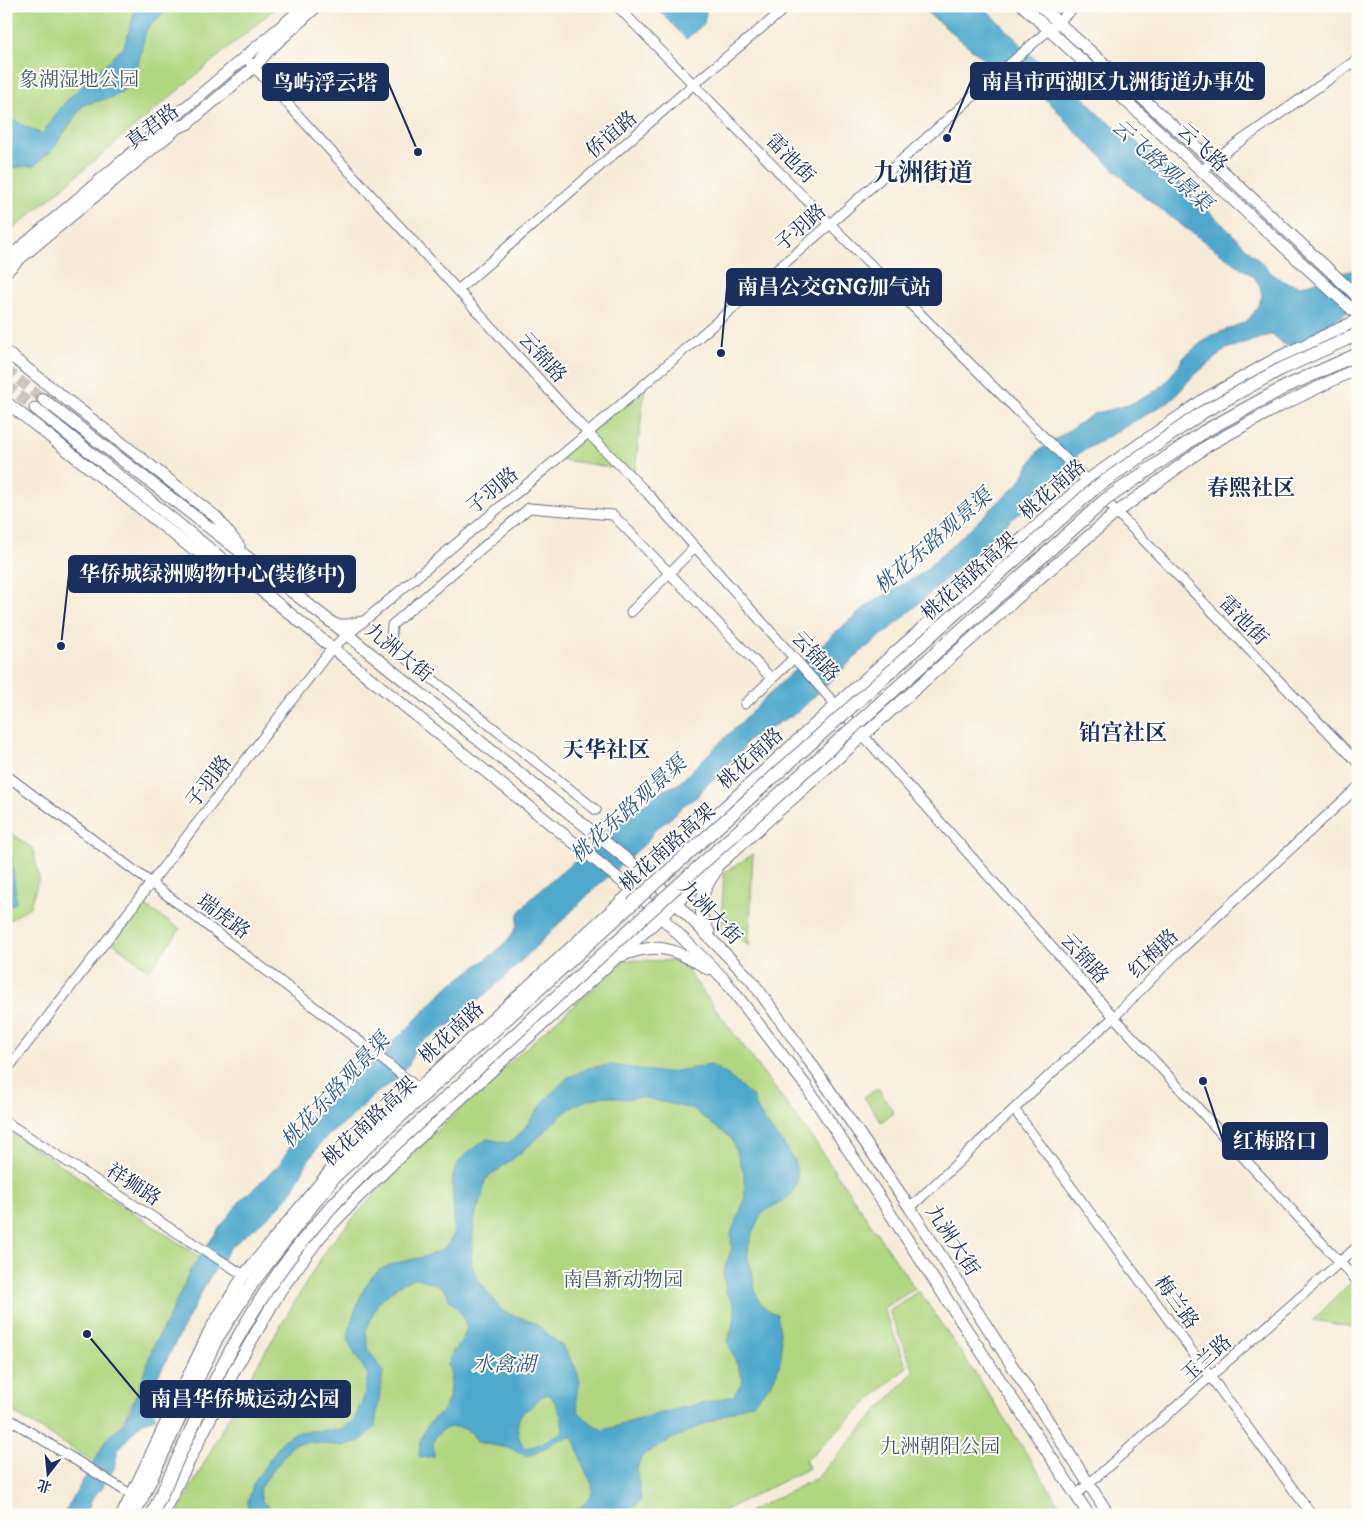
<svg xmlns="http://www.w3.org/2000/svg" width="1364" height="1521" viewBox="0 0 1364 1521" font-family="'IM FELL DW Pica','Noto Serif SC',serif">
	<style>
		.green { fill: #b1d680; stroke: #66826f }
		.water { fill: #4fa9cd; stroke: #356c96; fill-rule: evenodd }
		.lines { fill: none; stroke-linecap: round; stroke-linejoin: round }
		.major-tunnel { stroke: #cac5c0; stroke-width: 11; stroke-dasharray: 11 5.5; stroke-linecap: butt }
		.minor-casing { stroke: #687189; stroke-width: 11 }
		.major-casing { stroke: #687189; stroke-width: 13 }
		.highway-casing { stroke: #687189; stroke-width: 14 }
		.minor { stroke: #fff; stroke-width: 9 }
		.major { stroke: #fff; stroke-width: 11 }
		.highway { stroke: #fff; stroke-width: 12 }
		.highway-bridge-casing { stroke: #687189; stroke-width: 14; stroke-linecap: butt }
		.highway-bridge { stroke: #fff; stroke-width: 12 }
		.labels { text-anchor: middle; stroke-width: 4; stroke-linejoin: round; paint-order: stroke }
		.park-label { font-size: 20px; fill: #405966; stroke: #fdfcf7 }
		.street-label { font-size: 20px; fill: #1b2f5e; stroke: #fdfcf7 }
		.water-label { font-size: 21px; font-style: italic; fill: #2d5a85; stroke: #fdfcf7 }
		.quarter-label { font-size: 22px; font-weight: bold; fill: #1b2f5e; stroke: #fdfcf7 }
		.district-label { font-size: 25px; font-weight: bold; fill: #1b2f5e; stroke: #fdfcf7 }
		.leader { fill: none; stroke: #1b2f5e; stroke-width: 2 }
		.callout-dot { fill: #1b2f5e; stroke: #fdfcf7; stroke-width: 2 }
		.callout { fill: #1b2f5e; stroke: #1b2f5e; stroke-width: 2 }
		.callout-label { font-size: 21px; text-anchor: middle; font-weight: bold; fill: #fff }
	</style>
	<rect width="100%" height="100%" fill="#fdfcf7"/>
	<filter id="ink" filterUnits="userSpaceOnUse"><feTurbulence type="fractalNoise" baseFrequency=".02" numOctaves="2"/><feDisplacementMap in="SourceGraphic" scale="10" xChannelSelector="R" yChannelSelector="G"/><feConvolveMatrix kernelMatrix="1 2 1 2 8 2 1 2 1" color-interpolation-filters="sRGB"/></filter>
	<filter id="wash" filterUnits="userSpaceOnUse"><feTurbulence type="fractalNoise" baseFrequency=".0096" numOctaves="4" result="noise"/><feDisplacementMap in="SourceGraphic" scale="20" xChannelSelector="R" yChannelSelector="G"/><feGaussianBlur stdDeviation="1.12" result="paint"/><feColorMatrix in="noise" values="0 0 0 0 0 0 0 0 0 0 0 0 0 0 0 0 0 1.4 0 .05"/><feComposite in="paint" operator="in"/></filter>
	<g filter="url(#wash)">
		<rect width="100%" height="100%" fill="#f6ebd8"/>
		<path class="green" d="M6 6H278L6 235Z
			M646 377 635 471 551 458Z
			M6 829 33 849 39 877 30 907 6 922Z
			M753 854 749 946 721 926 724 873Z
			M141 903 180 929 149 970 114 944Z
			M626 960 680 961 817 1145 915 1289 883 1308 907 1367 852 1416 814 1454 805 1460 809 1468 723 1511 727 1515H177L243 1389 327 1248 397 1168 542 1033Z
			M878 1088 894 1113 881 1122 864 1097Z
			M6 1129 205 1260 112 1442 98 1464 6 1408Z
			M1358 1275V1328L1313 1320Z
			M919 1291 979 1379 1066 1515H750V1511L817 1478 914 1371 889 1310Z"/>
		<path class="water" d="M136 6H170L146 30 134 82 114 97 83 105 53 149 34 166 6 168V117L42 134 65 102 124 47Z
			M655 6H707L704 24 686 39Z
			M919 6H983L1035 59 1067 78 1101 117 1146 149 1276 277 1288 283 1300 286 1353 270H1358V306L1332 322 1322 330 1288 346C1280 344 1278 336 1270 335L1226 349 1191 378 1173 399 1080 453 1051 484 897 623 861 652 798 712 747 741 737 761 724 765 721 776 707 784 697 797 684 805 670 819 654 830 648 841 592 891 505 977 451 1024 416 1045 410 1063 394 1081 375 1094 349 1119 326 1137 309 1159 290 1195 276 1210 231 1247 208 1280 154 1384 150 1404 156 1418 143 1422 138 1426 118 1450 114 1469 101 1489 93 1497 86 1515H63L97 1457 106 1439 123 1424 132 1407 154 1344 168 1319 190 1271 217 1231 241 1200 279 1165 302 1126 316 1107 352 1071 403 1033 446 988 497 951 510 937 517 926 518 914 533 896 569 866 616 822 623 819 661 791 678 784 794 670 837 631 869 604 922 573 1018 484 1038 451 1093 414 1128 405 1151 394 1168 380 1184 357 1208 337 1247 321 1256 310 1262 296 1260 286 1254 277 1181 225 1132 187 1074 130 1055 108 1030 86 1012 82Z
			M6 850 12 856 16 902 6 909Z
			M611 1065 664 1073 711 1065 729 1076 754 1098 755 1106C761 1114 766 1123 772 1131 784 1145 800 1161 797 1181 794 1203 769 1203 760 1217 754 1226 746 1250 748 1260 749 1264 751 1268 752 1271 755 1291 755 1306 777 1314 784 1353 786 1373 754 1402 737 1410 646 1448 641 1458 633 1472 640 1485 641 1499L636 1506 622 1509 611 1515H568C578 1508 595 1500 592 1485 590 1478 584 1470 582 1463 579 1454 578 1445 573 1437L561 1439 534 1454 525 1456 512 1449 477 1442C475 1439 473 1434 470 1432 457 1423 438 1426 433 1443 433 1447 434 1452 434 1456L421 1458 419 1456 420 1442 425 1429 432 1420 441 1413 449 1399 451 1376 448 1365 454 1349 462 1340 467 1328 462 1314 449 1299 448 1294 440 1286 421 1279 414 1278 399 1285 378 1303 366 1330 369 1351 383 1371 375 1427 362 1440 344 1446 309 1442 293 1444 259 1489 262 1501 279 1515H248V1502L254 1482 284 1439 297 1432 341 1429 354 1420 363 1400 368 1375C362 1364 351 1351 348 1339 348 1334 350 1328 351 1324 356 1305 366 1275 385 1267 405 1258 439 1259 450 1241 455 1234 454 1227 454 1219 452 1174 445 1166 487 1139L508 1143 519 1135 547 1098 567 1078 588 1068ZM606 1096 626 1099 641 1097 692 1109 732 1139 744 1173 745 1199 731 1234 732 1248 723 1273 726 1292 734 1305 735 1316 728 1342 743 1380 734 1396C701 1403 668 1411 636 1420 624 1423 614 1428 602 1430L587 1420 578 1411 576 1401 579 1379 575 1366 565 1349 535 1323 502 1311 477 1278 471 1264 473 1230 476 1211 482 1198 485 1180C500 1168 518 1156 533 1142 560 1118 568 1102 606 1096ZM549 1394C559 1406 562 1417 563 1432L535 1446 524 1448C518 1437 514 1423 523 1413 524 1411 527 1410 530 1408 538 1401 537 1397 549 1394Z"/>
	</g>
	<g filter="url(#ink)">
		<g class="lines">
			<path class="major-tunnel" d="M6 370 43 399
				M6 385 35 408"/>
			<defs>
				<path id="minor" d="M617 6 830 224 1091 484
					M245 57 588 433 648 494 1114 1017 1358 1282
					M1202 171 1212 161 1358 59
					M458 290 694 84 788 6
					M1105 500 1358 763
					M631 612 695 547
					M334 624H348L363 621
					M745 704 794 658
					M6 775 151 883 363 1044 418 1088
					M596 810 391 646 392 625 529 508 613 515 772 679
					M6 1071 332 648 588 433 830 224 989 82 1076 6
					M1014 1109 1312 1515
					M6 1122 196 1245 244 1275
					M910 1208 1056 1069 1114 1017 1174 956 1358 787
					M6 1417 135 1497
					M1076 1495 1358 1246"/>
				<path id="major" d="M1023 6 1358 315
					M1040 6 1212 161 1358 297
					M6 260 305 6
					M6 272 18 260 177 128 187 124 254 67 269 50 317 6
					M6 352 216 517 239 546
					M43 399 344 632 655 882 751 980 804 1053 910 1208 1109 1515
					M6 402 191 548 218 561
					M35 408 640 896 724 979 806 1086 1089 1515
					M709 932C695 909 701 892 716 871
					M621 956C657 941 676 949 708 969
					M122 1515 209 1332 244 1275 331 1170 485 1026 836 705 1089 479 1203 400 1277 358 1358 320
					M162 1515 234 1371 280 1291 320 1237 359 1196 443 1115 727 857 1041 577 1116 513 1207 446 1278 407 1358 368"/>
				<path id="highway" d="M134 1515 217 1338 254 1281 334 1177 632 904"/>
			</defs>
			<use href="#minor" class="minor-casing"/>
			<use href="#major" class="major-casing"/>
			<use href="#highway" class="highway-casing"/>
			<use href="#minor" class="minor"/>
			<use href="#major" class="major"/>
			<use href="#highway" class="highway"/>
			<defs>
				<path id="highway-bridge" d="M632 904 1095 488 1203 412 1279 370 1358 334
					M152 1515C184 1446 214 1375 254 1310 285 1259 324 1212 366 1171L673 890 1105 500 1205 431 1285 387 1358 354"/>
			</defs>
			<use href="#highway-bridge" class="highway-bridge-casing"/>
			<use href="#highway-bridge" class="highway-bridge"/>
		</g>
	</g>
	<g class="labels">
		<g class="park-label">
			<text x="79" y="86">象湖湿地公园</text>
			<text x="623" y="1286">南昌新动物园</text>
			<text x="940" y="1453">九洲朝阳公园</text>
		</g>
		<g class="street-label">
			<text transform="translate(152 126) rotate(-37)" y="7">真君路</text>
			<text transform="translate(611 134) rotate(-41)" y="7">侨谊路</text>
			<text transform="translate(1203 147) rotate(43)" y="7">云飞路</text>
			<text transform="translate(791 158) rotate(46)" y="7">雷池街</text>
			<text transform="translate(800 227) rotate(-41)" y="7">子羽路</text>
			<text transform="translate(543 357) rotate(48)" y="7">云锦路</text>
			<text transform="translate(1052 489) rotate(-41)" y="7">桃花南路</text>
			<text transform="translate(492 490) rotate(-40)" y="7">子羽路</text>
			<text transform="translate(969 576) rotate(-42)" y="7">桃花南路高架</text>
			<text transform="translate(1244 620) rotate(46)" y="7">雷池街</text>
			<text transform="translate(399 652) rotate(39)" y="7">九洲大街</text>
			<text transform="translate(816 656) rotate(48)" y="7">云锦路</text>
			<text transform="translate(750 758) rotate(-42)" y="7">桃花南路</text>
			<text transform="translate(208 781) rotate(-52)" y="7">子羽路</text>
			<text transform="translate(667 847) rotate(-42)" y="7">桃花南路高架</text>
			<text transform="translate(711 912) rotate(46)" y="7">九洲大街</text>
			<text transform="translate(224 916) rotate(37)" y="7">瑞虎路</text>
			<text transform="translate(1153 953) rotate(-44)" y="7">红梅路</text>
			<text transform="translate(1085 958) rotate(48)" y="7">云锦路</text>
			<text transform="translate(451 1032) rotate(-43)" y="7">桃花南路</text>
			<text transform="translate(369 1121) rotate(-43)" y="7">桃花南路高架</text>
			<text transform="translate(134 1184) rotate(33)" y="7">祥狮路</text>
			<text transform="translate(953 1240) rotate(57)" y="7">九洲大街</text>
			<text transform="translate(1177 1302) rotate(54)" y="7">梅兰路</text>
			<text transform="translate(1206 1358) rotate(-42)" y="7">玉兰路</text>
		</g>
		<g class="water-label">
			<text transform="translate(1162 165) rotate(42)" y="7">云飞路观景渠</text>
			<text transform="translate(933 541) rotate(-41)" y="7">桃花东路观景渠</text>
			<text transform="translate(628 809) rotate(-42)" y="7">桃花东路观景渠</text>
			<text transform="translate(335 1090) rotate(-47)" y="7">桃花东路观景渠</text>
			<text x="504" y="1371">水禽湖</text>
		</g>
		<g class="quarter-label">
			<text x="1251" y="495">春熙社区</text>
			<text x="1123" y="740">铂宫社区</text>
			<text x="606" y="757">天华社区</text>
		</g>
		<g class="district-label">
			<text x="923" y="181">九洲街道</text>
		</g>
	</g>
	<path class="leader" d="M947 138L971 81M418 152L388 82M721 353L727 287M61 646L69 574M1203 1081L1223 1141M87 1334L141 1399"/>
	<g class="callout-dot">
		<circle cx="947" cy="138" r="5"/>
		<circle cx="418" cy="152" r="5"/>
		<circle cx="721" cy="353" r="5"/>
		<circle cx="61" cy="646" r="5"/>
		<circle cx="1203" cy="1081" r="5"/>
		<circle cx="87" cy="1334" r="5"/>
	</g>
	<g class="callout">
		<rect x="971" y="63" width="293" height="36" rx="5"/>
		<rect x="263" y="64" width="125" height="36" rx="5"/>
		<rect x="727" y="269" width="214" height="36" rx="5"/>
		<rect x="69" y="556" width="286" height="36" rx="5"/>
		<rect x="1223" y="1123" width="104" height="36" rx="5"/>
		<rect x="141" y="1381" width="209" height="36" rx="5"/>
	</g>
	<g class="callout-label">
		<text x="1118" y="89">南昌市西湖区九洲街道办事处</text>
		<text x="325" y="90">鸟屿浮云塔</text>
		<text x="834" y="294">南昌公交GNG加气站</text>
		<text x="212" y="581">华侨城绿洲购物中心(装修中)</text>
		<text x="1275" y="1148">红梅路口</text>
		<text x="245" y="1406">南昌华侨城运动公园</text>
	</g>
	<rect width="1364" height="1521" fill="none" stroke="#fdfcf7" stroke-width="25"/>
	<g transform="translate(48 1474) rotate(196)" stroke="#fdfcf7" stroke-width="4" paint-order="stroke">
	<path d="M0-4L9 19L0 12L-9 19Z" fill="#1b2f5e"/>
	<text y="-8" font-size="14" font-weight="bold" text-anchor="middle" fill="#1b2f5e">北</text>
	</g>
</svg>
